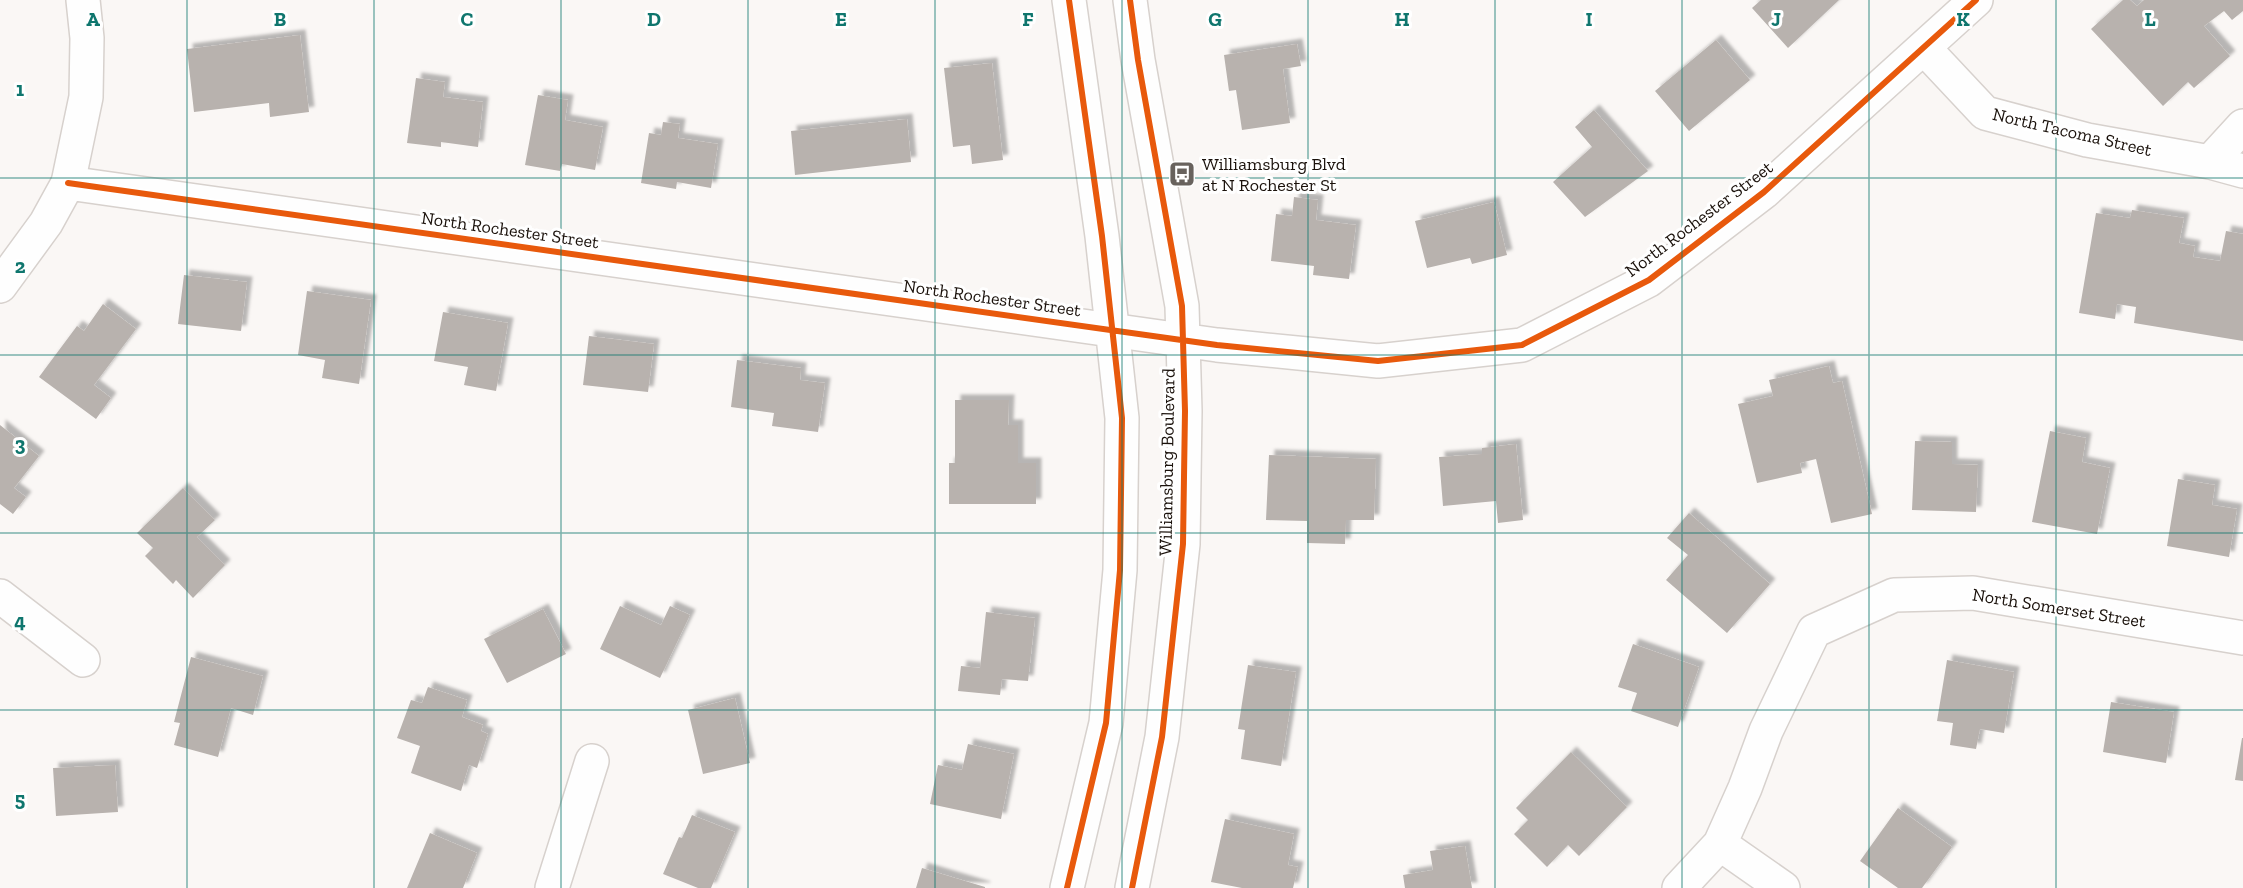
<svg xmlns="http://www.w3.org/2000/svg" width="2243" height="888" viewBox="0 0 2243 888" font-family="'Zilla Slab',serif">
	<style>
		.building { fill: #b8b2ae; filter: url(#shadow) }
		.lines { fill: none; stroke-linecap: round; stroke-linejoin: round }
		.street-casing { stroke: #d7d1cd; stroke-width: 36 }
		.secondary-casing { stroke: #d7d1cd; stroke-width: 36 }
		.street { stroke: #fefefe; stroke-width: 33 }
		.secondary { stroke: #fefefe; stroke-width: 33 }
		.cycleway-casing { stroke: #fff; stroke-width: 10 }
		.cycleway { stroke: #e8590c; stroke-width: 6 }
		.grid { fill: none; stroke: #0f766e; stroke-width: 1.5; stroke-opacity: 0.55 }
		.labels { text-anchor: middle; stroke-width: 6; stroke-linejoin: round; paint-order: stroke }
		.street-label { font-size: 18px; fill: #1a110b; stroke: #fff }
		.poi-label { font-size: 18px; fill: #1a110b; stroke: #fff; text-anchor: start }
		.grid-label { font-size: 20px; text-anchor: middle; font-weight: bold; fill: #0f766e; stroke: #fff; stroke-width: 6; stroke-linejoin: round; paint-order: stroke }
	</style>
	<defs>
		<filter id="shadow"><feDropShadow dx="5.5" dy="-5.5" stdDeviation="1.5" flood-color="#0004"/></filter>
	</defs>
	<rect width="100%" height="100%" fill="#faf7f5"/>
	<path class="building" d="M1761 0H1839L1788 48 1752 8Z
		M2123 0H2130L2137 6 2144 0H2243V11L2232 20 2224 11 2204 26 2230 56 2194 88 2188 82 2163 106 2091 29Z
		M300 35 309 112 270 117 269 103 194 112 187 49Z
		M1716 40 1750 80 1689 131 1655 91Z
		M1297 44 1301 66 1283 69 1290 123 1242 130 1236 90 1229 91 1224 55Z
		M992 63 1003 160 972 164 970 145 953 147 944 68Z
		M416 78 445 82 443 97 483 102 478 147 441 142V147L407 143Z
		M538 95 568 100 565 120 603 127 595 170 562 164 560 171 525 165Z
		M1594 110 1648 171 1585 217 1553 182 1592 147 1575 127Z
		M907 119 911 162 795 175 791 131Z
		M663 122 680 124 678 138 718 144 711 188 677 182 676 189 641 183 649 133 661 135Z
		M1294 197 1318 200 1316 220 1356 225 1349 279 1313 275 1314 266 1271 261 1276 214 1292 216Z
		M1494 202 1507 255 1472 264 1470 258 1427 268 1415 221Z
		M2132 210 2184 218 2179 243 2195 246 2193 257 2220 261 2226 231 2243 234V341L2134 323 2136 307 2117 304 2115 319 2079 313 2096 213 2130 218Z
		M184 275 247 282 241 331 178 324Z
		M307 291 371 300 359 384 322 378 325 360 298 355Z
		M103 304 136 329 94 385 111 398 96 419 39 377 77 326 84 331Z
		M443 312 508 323 496 391 464 385 468 367 434 361Z
		M589 336 654 344 648 392 583 385Z
		M737 360 801 368 800 380 825 383 818 432 772 426 774 413 731 407Z
		M1829 366 1833 383 1842 381 1872 514 1831 523 1816 459 1800 463 1802 473 1757 483 1738 404 1773 396 1769 380Z
		M955 400H1009L1008 425H1018V463H1036V504H949V463H955Z
		M0 425 39 456 14 488 26 497 13 514 0 504Z
		M2050 431 2086 438 2082 462 2110 468 2097 534 2032 522Z
		M1915 441 1952 442V464L1978 465 1976 512 1912 510Z
		M1516 444 1523 520 1498 523 1496 501 1443 506 1439 457 1482 454V448Z
		M1269 455 1376 459 1374 520H1346L1345 544 1307 543V521L1266 520Z
		M2178 479 2215 485 2212 505 2237 509 2229 557 2167 546Z
		M183 488 215 520 197 537 225 565 193 598 176 580 173 584 145 556 153 548 137 533Z
		M1689 513 1770 584 1727 633 1666 580 1688 555 1667 538Z
		M620 606 661 625 670 606 690 615 660 678 600 649Z
		M543 609 566 654 507 683 484 639Z
		M986 612 1035 618 1028 681 1002 679 1000 695 958 691 961 666 980 668Z
		M1633 644 1699 667 1678 727 1631 711 1637 693 1618 687Z
		M191 657 263 676 253 715 231 708 218 757 174 745 180 723 174 722Z
		M1947 660 2014 672 2004 733 1980 729 1976 749 1950 745 1953 723 1937 721Z
		M1248 665 1296 672 1281 766 1241 759 1245 730 1238 729Z
		M428 687 467 700 462 717 483 725 481 731 488 734 477 768 469 765 461 791 411 773 420 746 397 738 411 700 422 703Z
		M735 698 750 763 703 774 688 710Z
		M2111 702 2174 712 2166 763 2103 752Z
		M2242 738H2243V781L2235 780Z
		M968 744 1014 754 1001 819 930 804 938 765 962 770Z
		M1571 752 1627 807 1579 856 1568 845 1547 867 1514 834 1528 820 1516 808Z
		M115 765 118 812 56 816 53 768Z
		M1898 808 1952 847 1922 888H1898L1860 861Z
		M692 815 735 832 711 888H698L663 874 679 837 682 838Z
		M1225 819 1294 834 1288 865 1298 867 1293 888H1242L1211 882Z
		M430 833 477 853 463 888H407Z
		M1465 846 1472 888H1405L1403 875 1433 870 1430 851Z
		M922 868 985 887V888H916Z"/>
	<g class="lines">
		<defs>
			<path id="street" d="M1924 48 1985 113 2087 140 2210 162
				M2243 126 2210 162 2243 171
				M68 183 86 97 87 38 83 0
				M0 596 83 660
				M1720 844 1783 888
				M552 888 592 761
				M1679 888 1720 844 1745 788 1766 731 1814 631 1894 595 1973 593 2243 638"/>
			<path id="secondary" d="M1130 0 1138 60 1182 306 1185 411 1183 544 1162 737 1132 888
				M0 286 46 223 68 183 1217 345 1378 361 1522 345 1649 280 1764 192 1976 0
				M1067 888 1106 723 1120 570 1122 418 1102 236 1069 0"/>
		</defs>
		<use href="#street" class="street-casing"/>
		<use href="#secondary" class="secondary-casing"/>
		<use href="#street" class="street"/>
		<use href="#secondary" class="secondary"/>
		<defs>
			<path id="cycleway" d="M1130 0 1138 60 1182 306 1185 411 1183 544 1162 737 1132 888
				M68 183 1217 345 1378 361 1522 345 1649 280 1764 192 1976 0
				M1067 888 1106 723 1120 570 1122 418 1102 236 1069 0"/>
		</defs>
		<use href="#cycleway" class="cycleway-casing"/>
		<use href="#cycleway" class="cycleway"/>
	</g>
	<path class="grid" d="M187 0V888M374 0V888M561 0V888M748 0V888M935 0V888M1122 0V888M1308 0V888M1495 0V888M1682 0V888M1869 0V888M2056 0V888M0 178H2243M0 355H2243M0 533H2243M0 710H2243"/>
	<defs>
		<symbol id="bus-square" viewBox="-11 -11 22 22"><rect x="-9" y="-9" width="18" height="18" rx="4" fill="#68625d" stroke="#fff"/><path d="M-5-6H5V4H4V6H2V4H-2V6H-4V4H-5ZM-3.5-4V0h7V-4ZM-3.5 1.2v1.5H-2V1.2ZM2 1.2v1.5H3.5V1.2Z" fill="#fff"/></symbol>
	</defs>
	<g fill-rule="evenodd">
		<use href="#bus-square" x="1167" y="159" width="30" height="30"/>
	</g>
	<g class="labels">
		<g class="street-label">
			<text transform="translate(2072 132) rotate(13)" y="6">North Tacoma Street</text>
			<text transform="translate(1699 219) rotate(-37)" y="6">North Rochester Street</text>
			<text transform="translate(510 230) rotate(8)" y="6">North Rochester Street</text>
			<text transform="translate(992 298) rotate(8)" y="6">North Rochester Street</text>
			<text transform="translate(1167 462) rotate(-89)" y="6">Williamsburg Boulevard</text>
			<text transform="translate(2059 608) rotate(9)" y="6">North Somerset Street</text>
		</g>
		<g class="poi-label">
			<text x="1202" y="170">Williamsburg Blvd<tspan x="1202" dy="21">at N Rochester St</tspan></text>
		</g>
	</g>
	<g class="grid-label">
		<text x="93" y="26">A</text>
		<text x="280" y="26">B</text>
		<text x="467" y="26">C</text>
		<text x="654" y="26">D</text>
		<text x="841" y="26">E</text>
		<text x="1028" y="26">F</text>
		<text x="1215" y="26">G</text>
		<text x="1402" y="26">H</text>
		<text x="1589" y="26">I</text>
		<text x="1776" y="26">J</text>
		<text x="1963" y="26">K</text>
		<text x="2150" y="26">L</text>
		<text x="20" y="96">1</text>
		<text x="20" y="273">2</text>
		<text x="20" y="451">3</text>
		<text x="20" y="628">4</text>
		<text x="20" y="806">5</text>
	</g>
</svg>
